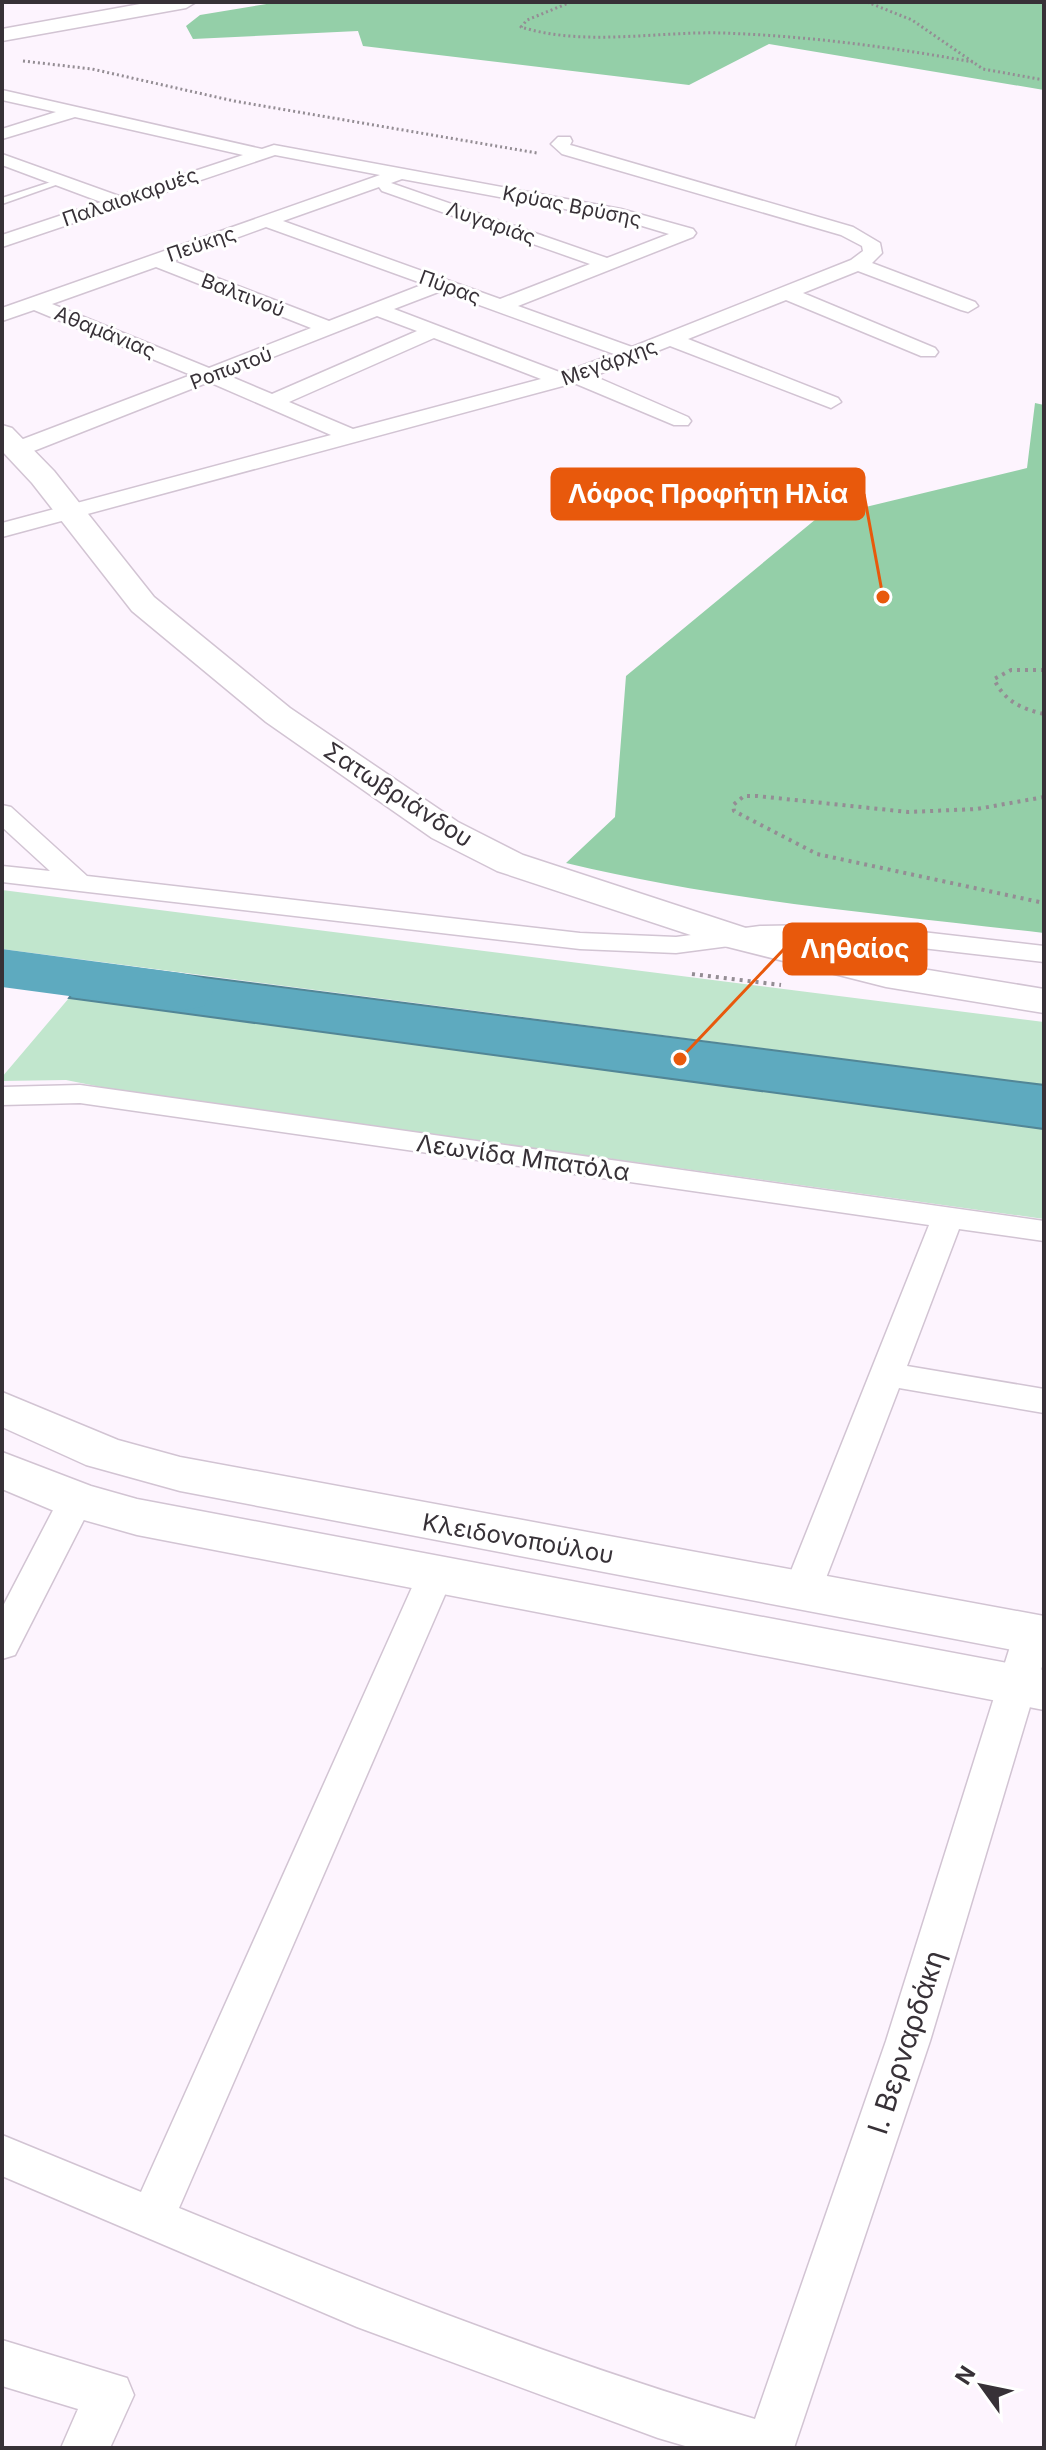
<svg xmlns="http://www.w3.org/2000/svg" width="1046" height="2450" viewBox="0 0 1046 2450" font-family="Inter,sans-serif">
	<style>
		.green { fill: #c1e6cd }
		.forest { fill: #94cfa8 }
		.water { fill: #5eaabf; stroke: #528696; stroke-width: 2 }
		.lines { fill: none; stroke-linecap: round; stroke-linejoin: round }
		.river { fill: #5eaabf; fill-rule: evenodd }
		.lane-casing { stroke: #d2c4d3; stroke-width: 3 }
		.street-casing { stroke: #d2c4d3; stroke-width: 3 }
		.secondary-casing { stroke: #d2c4d3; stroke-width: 3 }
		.primary-casing { stroke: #d2c4d3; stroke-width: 3 }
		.path-far1 { stroke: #948d94; stroke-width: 3; stroke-dasharray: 2 3; stroke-linecap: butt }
		.path { stroke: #948d94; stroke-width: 4; stroke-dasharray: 3 5; stroke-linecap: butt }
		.lane { fill: #fff; fill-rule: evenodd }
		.street { fill: #fff; fill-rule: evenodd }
		.secondary { fill: #fff; fill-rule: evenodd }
		.primary { fill: #fff; fill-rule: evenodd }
		.labels { text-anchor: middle; stroke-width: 6; stroke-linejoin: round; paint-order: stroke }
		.far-street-label { font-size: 20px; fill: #373137; stroke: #fff }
		.street-label { font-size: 24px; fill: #373137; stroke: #fff }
		.near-street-label { font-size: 28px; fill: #373137; stroke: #fff }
		.leader { fill: none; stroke: #e8590c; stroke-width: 3 }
		.callout-dot { fill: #e8590c; stroke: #fff; stroke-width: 3 }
		.callout { fill: #e8590c; stroke: #e8590c; stroke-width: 3 }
		.callout-label { font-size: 26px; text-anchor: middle; font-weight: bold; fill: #fff }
	</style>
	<rect width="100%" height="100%" fill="#fdf4fe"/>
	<path class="green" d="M2 890 1044 1022V1085L2 949Z
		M69 998 1044 1129V1219L116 1090 66 1080 2 1081V1077Z"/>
	<path class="forest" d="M279 2H1044V90L769 44 689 85 363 46 358 31 193 39 186 26 200 15Z
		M1035 403 1044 405V933C884 914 723 901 566 863L615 817 626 676 816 519 1027 468Z"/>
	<path class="water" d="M94 963 1044 1085V1129L69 998Z"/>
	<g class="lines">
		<path class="river" d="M2 949 181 973 204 978 213 992 204 1006 181 1011 2 987Z"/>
		<defs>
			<path id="lane" d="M60 179 67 181 2 204V198Z"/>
			<path id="street" d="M2 90 262 149 274 145 621 209 693 229 696 233 693 237 518 306 632 347 851 260 863 251 862 246 841 235 562 154 551 144 558 137H570L572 141 570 145 574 146 853 227 880 243 882 253 872 263 975 302 978 306 968 312 961 310 858 271 803 293 935 348 938 352 935 356H921L786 300 688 339 838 398 841 402 831 408 670 346 594 376 688 417 691 421 688 425H674L574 383 2 537V523L331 435 209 382 26 454H10L7 449 10 444 191 375 34 310 2 321V308L380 175 275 155 2 247V235L101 202 2 165V154L119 196 243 155 75 117 2 139V129L56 112 2 100ZM402 179 619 219 669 234 607 258 391 183ZM379 187 382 191 590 264 500 299 283 221ZM266 227 424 284 329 321 173 261ZM156 267 311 328 209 368 52 304ZM441 291 614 354 562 373 394 309ZM377 316 417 331 272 394 227 375ZM434 338 541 379 353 429 289 402Z
				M2 805 11 807 87 876 580 933 676 937 760 926 815 925 922 932 1044 946V962L922 948 815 941 760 942 676 953 580 949 2 882V866L50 871 2 827Z
				M80 1085 1044 1221V1241L959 1229 907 1366 1044 1389V1413L899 1388 821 1591 815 1601 802 1605 789 1601 783 1591 929 1225 80 1103 2 1105V1087Z
				M76 1487 89 1491 94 1500 15 1655 2 1659V1608L63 1491Z
				M436 1560 449 1564 454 1574 179 2208C368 2286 558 2361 755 2419L886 2041 1014 1634 1020 1624 1033 1620 1044 1623V1660L930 2041 794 2448H692L658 2438 357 2327 2 2176V2135L141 2192 418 1574 423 1564Z
				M2 2340 127 2378 134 2395 110 2448H61L78 2409 2 2386Z"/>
			<path id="secondary" d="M2 425 12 428 54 471 154 597 290 708 458 822 523 855 752 930 886 963 1044 989V1013L886 987 724 946 497 871 432 838 266 722 132 611 32 483 2 451Z
				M2 1392 118 1440 180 1457 1044 1616V1656L180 1491 86 1465 2 1427Z
				M2 1452 91 1486 137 1499 1044 1670V1710L137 1535 59 1513 2 1489Z"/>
			<path id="primary" d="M151 2H196L186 8 2 41V29Z"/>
		</defs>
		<use href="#lane" class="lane-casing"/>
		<use href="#street" class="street-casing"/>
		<use href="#secondary" class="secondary-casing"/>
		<use href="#primary" class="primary-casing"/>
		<path class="path-far1" d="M571 2 527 20 521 27C585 47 657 31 723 33 807 36 891 47 973 62
			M867 2 912 20 983 69 1044 80
			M23 61 92 69 234 101 537 153"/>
		<path class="path" d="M1044 670H1011L994 679C1004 701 1022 709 1044 714
			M1044 797 977 809 908 812 757 796H744L733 805 734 811 817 854 1044 903
			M692 974 781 985"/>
		<use href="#lane" class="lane"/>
		<use href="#street" class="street"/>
		<use href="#secondary" class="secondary"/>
		<use href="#primary" class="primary"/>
	</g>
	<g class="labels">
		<g class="far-street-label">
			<text transform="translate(130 197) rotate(-19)" y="7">Παλαιοκαρυές</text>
			<text transform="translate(572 206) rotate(11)" y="7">Κρύας Βρύσης</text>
			<text transform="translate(491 223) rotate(19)" y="7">Λυγαριάς</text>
			<text transform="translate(201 244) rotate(-19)" y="7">Πεύκης</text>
			<text transform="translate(450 287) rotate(20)" y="7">Πύρας</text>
			<text transform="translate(243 295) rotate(21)" y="7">Βαλτινού</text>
			<text transform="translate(105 332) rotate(22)" y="7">Αθαμάνιας</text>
			<text transform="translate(609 362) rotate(-20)" y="7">Μεγάρχης</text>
			<text transform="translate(231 368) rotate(-21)" y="7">Ροπωτού</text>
		</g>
		<g class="street-label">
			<text transform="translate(398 795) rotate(33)" y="8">Σατωβριάνδου</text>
			<text transform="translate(523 1158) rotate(8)" y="8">Λεωνίδα Μπατόλα</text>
			<text transform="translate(518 1539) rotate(10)" y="8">Κλειδονοπούλου</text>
		</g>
		<g class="near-street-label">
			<text transform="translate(906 2042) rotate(-72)" y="10">Ι. Βερναρδάκη</text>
		</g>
	</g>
	<path class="leader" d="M883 597L864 494M680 1059L784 949"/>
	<g class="callout-dot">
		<circle cx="883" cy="597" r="8"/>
		<circle cx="680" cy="1059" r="8"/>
	</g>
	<g class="callout">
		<rect x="552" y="469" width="312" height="50" rx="8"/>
		<rect x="784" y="924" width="142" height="50" rx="8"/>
	</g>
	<g class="callout-label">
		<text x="708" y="503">Λόφος Προφήτη Ηλία</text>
		<text x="855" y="958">Ληθαίος</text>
	</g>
	<rect width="1046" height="2450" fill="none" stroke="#373137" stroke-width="8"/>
	<g transform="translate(982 2386) rotate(303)" stroke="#ffffff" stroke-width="6" paint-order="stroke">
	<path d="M0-6L14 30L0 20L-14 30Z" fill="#373137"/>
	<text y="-12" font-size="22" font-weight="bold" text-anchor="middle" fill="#373137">N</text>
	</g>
</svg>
